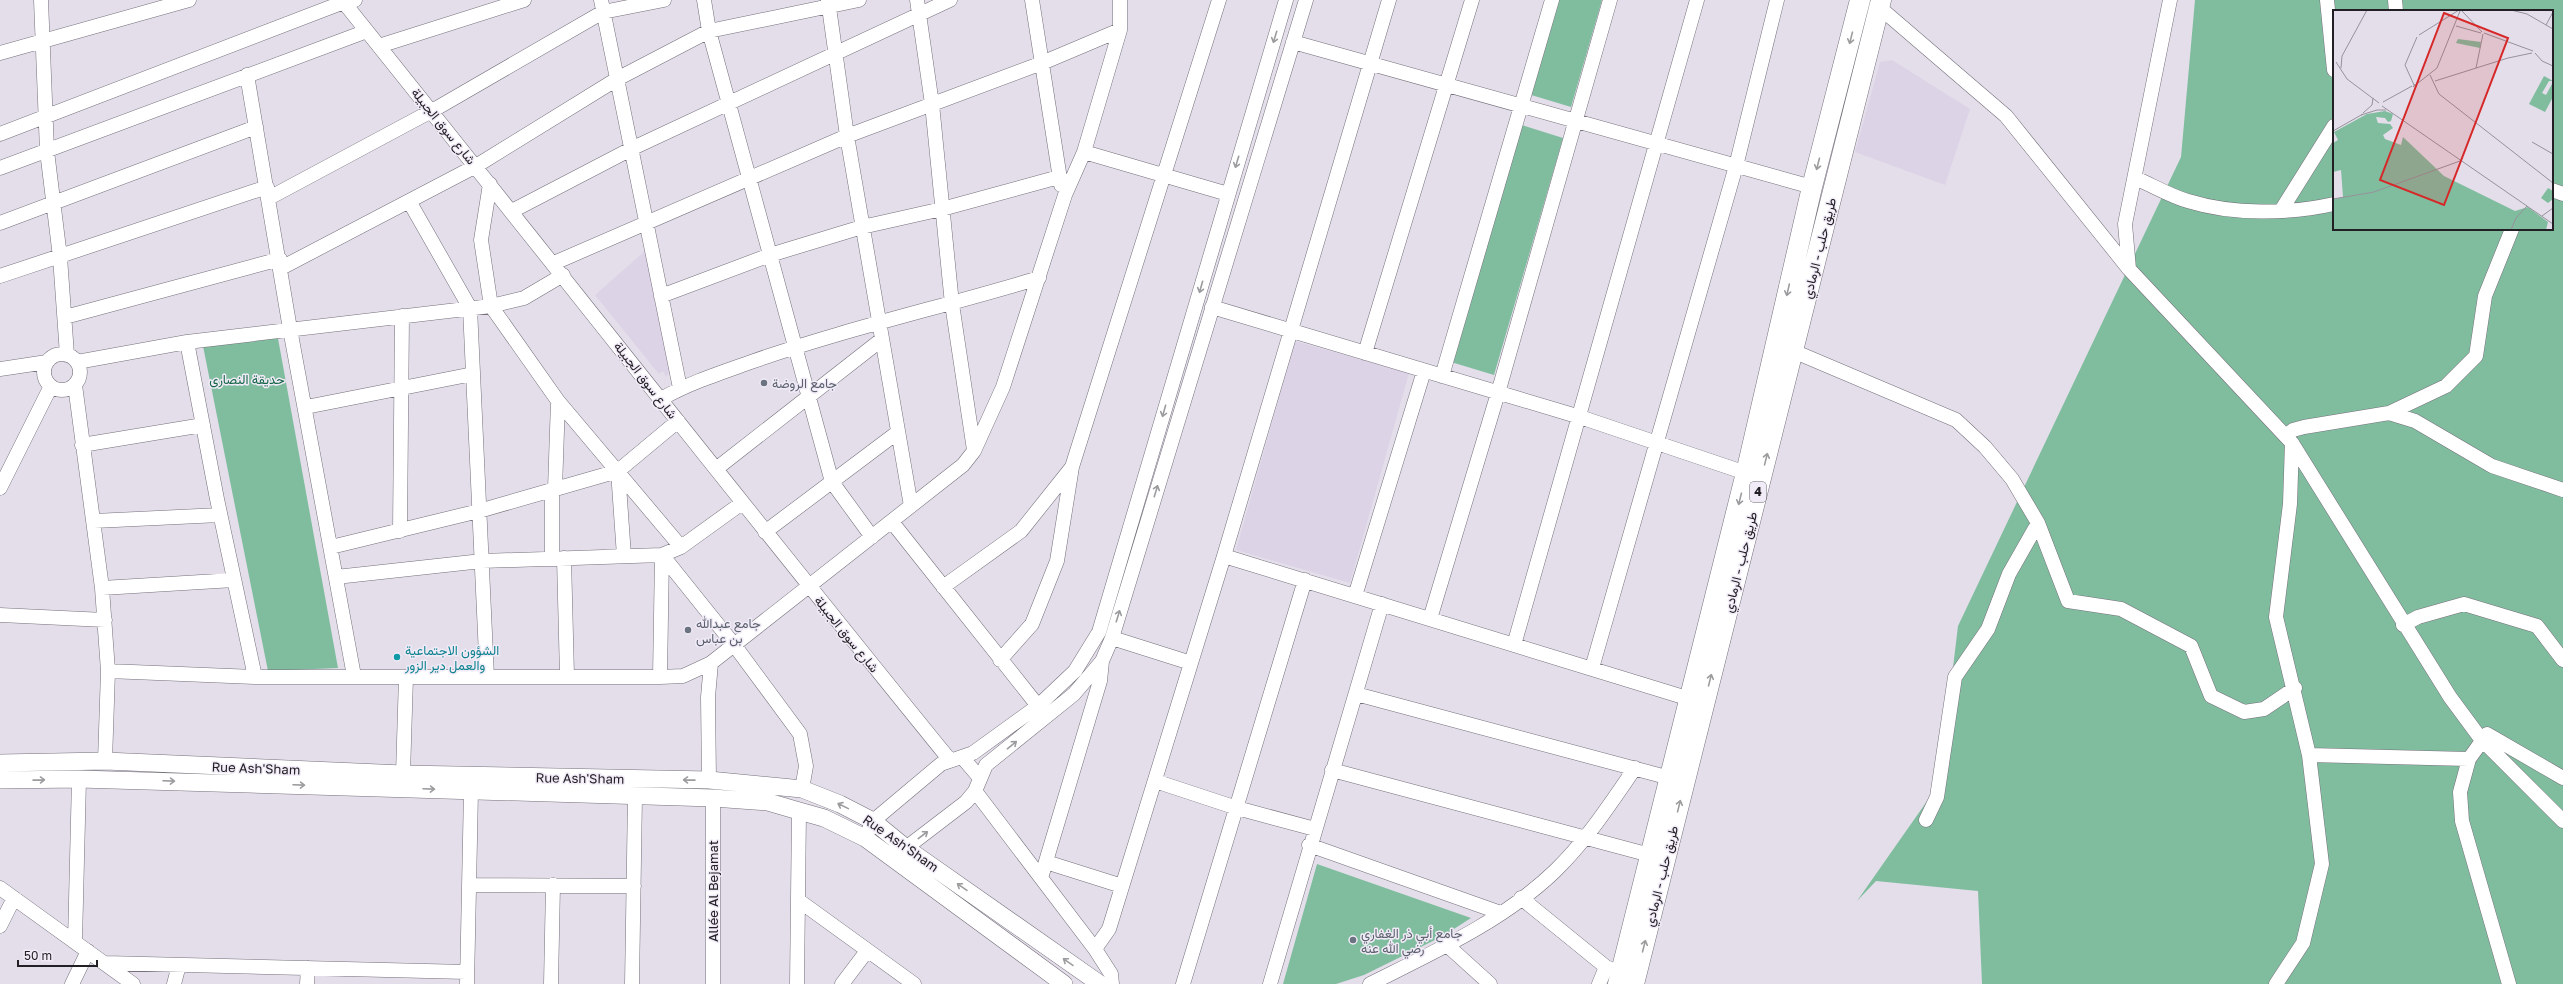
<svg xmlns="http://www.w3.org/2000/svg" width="2563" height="984" viewBox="0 0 2563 984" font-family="'Golos Text',Vazirmatn,sans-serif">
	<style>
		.built { fill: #ddd3e6 }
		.green { fill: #80bd9f; fill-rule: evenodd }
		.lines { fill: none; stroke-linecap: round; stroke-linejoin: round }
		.minor-casing { stroke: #75707b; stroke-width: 15 }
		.major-casing { stroke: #75707b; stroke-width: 18 }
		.highway-casing { stroke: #75707b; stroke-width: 21 }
		.minor { stroke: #fff; stroke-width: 14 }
		.major { stroke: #fff; stroke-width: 17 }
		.highway { stroke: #fff; stroke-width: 20 }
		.oneway { stroke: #9c9b9d }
		.worship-dot { fill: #6b7280; stroke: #f1ebf7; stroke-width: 1.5 }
		.culture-dot { fill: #0f9aa8; stroke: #f1ebf7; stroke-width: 1.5 }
		.labels { text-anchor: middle; stroke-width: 3; stroke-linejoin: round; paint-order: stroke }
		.shield { fill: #f1ebf7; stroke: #605d64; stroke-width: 1 }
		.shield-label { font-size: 12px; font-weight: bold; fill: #222025 }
		.street-label { font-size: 13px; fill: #222025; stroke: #f1ebf7 }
		.park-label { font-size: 13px; fill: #146647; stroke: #f1ebf7 }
		.worship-label { font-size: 13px; fill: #5b616d; stroke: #f1ebf7; text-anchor: start }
		.culture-label { font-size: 13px; fill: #0d838f; stroke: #f1ebf7; text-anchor: start }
		.inset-road { fill: none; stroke: #96929b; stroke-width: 1 }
		.view { fill: #d62828; fill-opacity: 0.15; stroke: #d62828; stroke-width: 2 }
		.inset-edge { fill: none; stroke: #222025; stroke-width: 2 }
	</style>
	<rect width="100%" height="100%" fill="#e3deea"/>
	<path class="built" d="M1892 60 1970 109 1945 185 1855 152 1880 62Z
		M645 251 671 370 666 377 663 371 659 374 595 295Z
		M1295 341 1409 373 1350 583 1236 550Z"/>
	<path class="green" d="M1556 0H1602L1571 107 1528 94Z
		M2195 0H2563V984H1982L1978 891 1876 881 1857 901 1939 784 1958 626 2181 157ZM2334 11H2552V229H2334Z
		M1522 125 1563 138 1494 375 1451 362Z
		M277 333 338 668 268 671 203 346Z
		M1317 864 1471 918 1443 936 1364 975 1336 984H1283Z"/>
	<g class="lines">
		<defs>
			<path id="minor" d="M41 0 47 151 60 257 67 355
				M342 0C545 253 745 508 949 759
				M601 0 680 388
				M704 0 709 31 832 482 872 537
				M828 0 847 136 911 506
				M917 0 932 104 952 304 974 450
				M1032 0 1061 185
				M2327 0 2334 70
				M2395 0 2396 11
				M1879 7 2006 116 2129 269 2292 443 2450 697 2481 739 2563 821
				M1293 42 1812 187
				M379 46 524 0
				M0 53 189 0
				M247 75 290 329 354 676
				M0 134 344 2 355 0
				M1084 152 1228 194
				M0 168 367 31
				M2135 178C2152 185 2170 196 2188 201 2233 215 2289 214 2334 204
				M490 184 481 240 491 306 558 401 681 547
				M2552 190 2563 194
				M269 198 437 108 603 12 664 0
				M409 201 470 308 487 677
				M2282 209 2334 126
				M512 211 633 148 950 0
				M0 223 256 127
				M554 263 847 136 1042 63 1120 30
				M281 268 476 166 617 79 709 31 859 0
				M2129 269 2125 224 2170 0
				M0 276 267 187
				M661 296 770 255 862 227 942 209 1059 177
				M1212 307 1580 417 1746 473
				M65 317 280 259
				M187 342 217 499 255 677
				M1793 351 1956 420 1985 447 2012 479 2038 523 2068 601 2121 609 2191 646 2211 696 2244 712 2264 709 2295 688
				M1365 353 1472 0
				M44 372a18 18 0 1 1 36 0a18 18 0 1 1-36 0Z
				M77 362 187 342 491 306 524 298 563 275
				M0 369 47 362
				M1442 376 1552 0
				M75 385 102 588 108 671 105 761
				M661 399C689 383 720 373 751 362 845 329 943 307 1039 278
				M306 407 473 374
				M2389 413 2415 421 2492 466 2563 490
				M2286 436 2293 430 2304 427 2389 413 2446 386 2476 356 2485 296 2512 229
				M82 445 203 425
				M716 469 881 340
				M618 471 624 556
				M0 488 51 386
				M555 489 558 401
				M552 490V559
				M94 521 220 515
				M892 522 1038 706
				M400 531 402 316
				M765 532 898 432
				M331 547 479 511 618 471 678 421
				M1224 556 1690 699
				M564 558 567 676
				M336 577 482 561 662 555 681 547 742 503
				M943 587 1021 531 1072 467 1219 0
				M102 588 234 580
				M1355 596 1424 371
				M0 615 105 620
				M1430 619 1498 393 1610 0
				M2403 625 2418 617 2464 604 2537 626 2563 660
				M1112 638 1191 663
				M1514 645 1697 0
				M1000 660 1032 624 1057 561 1072 467
				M1592 668 1736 166 1777 0
				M108 671 255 677H660L683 676 711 663 963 465 974 451 1003 387 1065 195 1084 152 1120 30V0
				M660 677 662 555 735 646 800 734 806 766 802 789
				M1356 694 1670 778
				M2309 755 2469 759
				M962 757 979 777
				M1332 770 1650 855
				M403 774 406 677
				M709 780 708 697 711 663
				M1155 781 1237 808 1315 829
				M975 791 1095 949 1111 974 1112 984
				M713 798V984
				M1926 820 1937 797 1955 677 1988 629 2009 574 2038 523
				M865 838 873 821 941 764 973 753 1038 706 1075 671 1099 632 1286 0
				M1309 845 1501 913
				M898 854 966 802 975 791 986 765 1074 694 1102 661 1112 638 1306 0
				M1046 862 1122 886
				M1041 878 1100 681 1102 661
				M469 885 634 886
				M0 888 133 984
				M1521 898 1606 967
				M798 900 914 984
				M0 926 14 898
				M75 941 79 779
				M1448 946 1490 984
				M1095 949 1109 929 1224 556 1389 0
				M105 963 467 972
				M72 984 88 951
				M174 984 179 965
				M307 984 308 968
				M467 984 471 791
				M551 984 553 885
				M632 984 635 796
				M797 984 799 811
				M842 984 867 951
				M1183 984 1305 580
				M1270 984 1382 604
				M1370 984C1434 952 1503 921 1555 871 1587 840 1610 804 1635 768
				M1599 984 1606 967 1615 971
				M2276 984 2303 943 2322 864 2309 755 2276 617 2290 504 2292 443
				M2509 984 2462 821 2460 792 2469 759 2487 734 2563 778"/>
			<path id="major" d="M0 763 105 761 403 774 709 780 802 789 840 804 873 821 906 848 1100 984
				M0 780 79 779 713 798 768 802 799 811 824 818 865 838 1064 984"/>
			<path id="highway" d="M1618 984 1746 473 1812 187 1860 0
				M1634 984 1881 0"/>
		</defs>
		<use href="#minor" class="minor-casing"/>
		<use href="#major" class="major-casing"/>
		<use href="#highway" class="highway-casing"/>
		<use href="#minor" class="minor"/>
		<use href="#major" class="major"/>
		<use href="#highway" class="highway"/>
	</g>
	<defs><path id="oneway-shaft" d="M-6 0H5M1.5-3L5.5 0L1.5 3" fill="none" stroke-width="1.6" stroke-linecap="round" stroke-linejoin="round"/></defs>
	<g class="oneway">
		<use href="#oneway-shaft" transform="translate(1275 37) rotate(107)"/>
		<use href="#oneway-shaft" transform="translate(1851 38) rotate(104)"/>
		<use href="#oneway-shaft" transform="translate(1237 162) rotate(107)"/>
		<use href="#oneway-shaft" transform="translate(1818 164) rotate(104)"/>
		<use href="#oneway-shaft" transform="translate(1201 287) rotate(106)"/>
		<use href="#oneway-shaft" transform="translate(1788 290) rotate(103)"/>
		<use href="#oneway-shaft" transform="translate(1164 411) rotate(106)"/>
		<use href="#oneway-shaft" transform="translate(1766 459) rotate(-76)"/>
		<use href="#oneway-shaft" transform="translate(1156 491) rotate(-73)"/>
		<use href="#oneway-shaft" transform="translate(1740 499) rotate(104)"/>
		<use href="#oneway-shaft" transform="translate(1118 616) rotate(-73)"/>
		<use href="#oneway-shaft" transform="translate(1710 680) rotate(-76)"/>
		<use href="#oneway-shaft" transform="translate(1012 745) rotate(-39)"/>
		<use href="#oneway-shaft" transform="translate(39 780) rotate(-1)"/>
		<use href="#oneway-shaft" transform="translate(689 780) rotate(-179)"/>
		<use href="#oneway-shaft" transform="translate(169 781) rotate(2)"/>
		<use href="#oneway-shaft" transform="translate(299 785) rotate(2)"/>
		<use href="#oneway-shaft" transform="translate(429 789) rotate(2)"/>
		<use href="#oneway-shaft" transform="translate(843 806) rotate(-154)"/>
		<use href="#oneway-shaft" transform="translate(1679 806) rotate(-76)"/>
		<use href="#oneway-shaft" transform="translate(923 835) rotate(-37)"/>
		<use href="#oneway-shaft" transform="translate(962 887) rotate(-145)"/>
		<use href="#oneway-shaft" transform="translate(1644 946) rotate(-76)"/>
		<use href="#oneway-shaft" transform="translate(1068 962) rotate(-145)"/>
	</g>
	<g class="worship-dot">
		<circle cx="764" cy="383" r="4"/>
		<circle cx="688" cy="630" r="4"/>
		<circle cx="1353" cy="940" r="4"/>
	</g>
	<circle class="culture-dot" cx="397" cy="657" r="4"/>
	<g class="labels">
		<rect class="shield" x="1750" y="482" width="16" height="20" rx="3"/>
		<g class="shield-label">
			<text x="1758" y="496">4</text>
		</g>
		<g class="street-label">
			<text transform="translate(444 126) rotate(51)" y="5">شارع سوق الجبيلة</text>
			<text transform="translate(1819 248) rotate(-76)" y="5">طريق حلب - الرمادي</text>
			<text transform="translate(646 380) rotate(52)" y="5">شارع سوق الجبيلة</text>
			<text transform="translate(1740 562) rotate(-76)" y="5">طريق حلب - الرمادي</text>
			<text transform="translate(847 634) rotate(51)" y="5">شارع سوق الجبيلة</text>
			<text transform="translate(256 768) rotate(2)" y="5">Rue Ash'Sham</text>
			<text transform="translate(580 778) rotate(1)" y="5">Rue Ash'Sham</text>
			<text transform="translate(901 843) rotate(35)" y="5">Rue Ash'Sham</text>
			<text transform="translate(1661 876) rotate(-76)" y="5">طريق حلب - الرمادي</text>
			<text transform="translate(713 891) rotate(-90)" y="5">Allée Al Bejamat</text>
		</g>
		<g class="park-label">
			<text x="247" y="384">حديقة النصارى</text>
		</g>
		<g class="worship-label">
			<text x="772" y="388">جامع الروضة</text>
			<text x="696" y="628">جامع عبدالله<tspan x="696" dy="15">بن عباس</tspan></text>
			<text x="1361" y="938">جامع أبي ذر الغفاري<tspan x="1361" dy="15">رضي الله عنه</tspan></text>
		</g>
		<g class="culture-label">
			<text x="405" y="655">الشؤون الاجتماعية<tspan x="405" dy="15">والعمل دير الزور</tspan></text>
		</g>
	</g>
	<g transform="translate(2333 10)">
		<rect width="220" height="220" fill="#e3deea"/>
		<path d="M125 29 148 32 147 38 123 33ZM211 66 220 71H216L209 83 213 85 220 72V87L212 102 196 94ZM52 101 60 104 58 111 55 112 52 108 43 107 45 113 57 114 60 118 50 125 52 129 68 135 70 127 111 166 182 201 195 197 215 212 213 220H0V189L10 187 8 160 0 162V133L5 130 1 122 34 104ZM215 178 220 181V189L215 193 208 188Z" fill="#80bd9f"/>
		<path class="inset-road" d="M178 0 194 4 220 19M129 1 149 22M213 15 220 2M123 16 148 23M151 23 200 41M86 25 126 0M202 43 209 51 220 56M3 52 14 69 46 93M8 58 9 46 34 0M143 58 150 24M97 65 106 84 220 173M102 71 175 48 199 43M82 74 80 77 104 58 127 1M81 75 72 55 84 27M50 92 79 76M49 96 220 214M30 103 39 95 40 88M28 105 44 100H53M0 121 30 104M199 132 220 144M0 189 41 182 127 151M209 206 220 198M178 220 183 208 194 196"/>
		<path class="view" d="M111 3 175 28 111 195 47 170Z"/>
		<rect width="220" height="220" class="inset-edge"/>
	</g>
	<path d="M18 960v6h79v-6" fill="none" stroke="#222025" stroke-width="2"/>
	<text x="24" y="960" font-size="12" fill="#222025" stroke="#f1ebf7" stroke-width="3" paint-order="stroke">50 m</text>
</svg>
